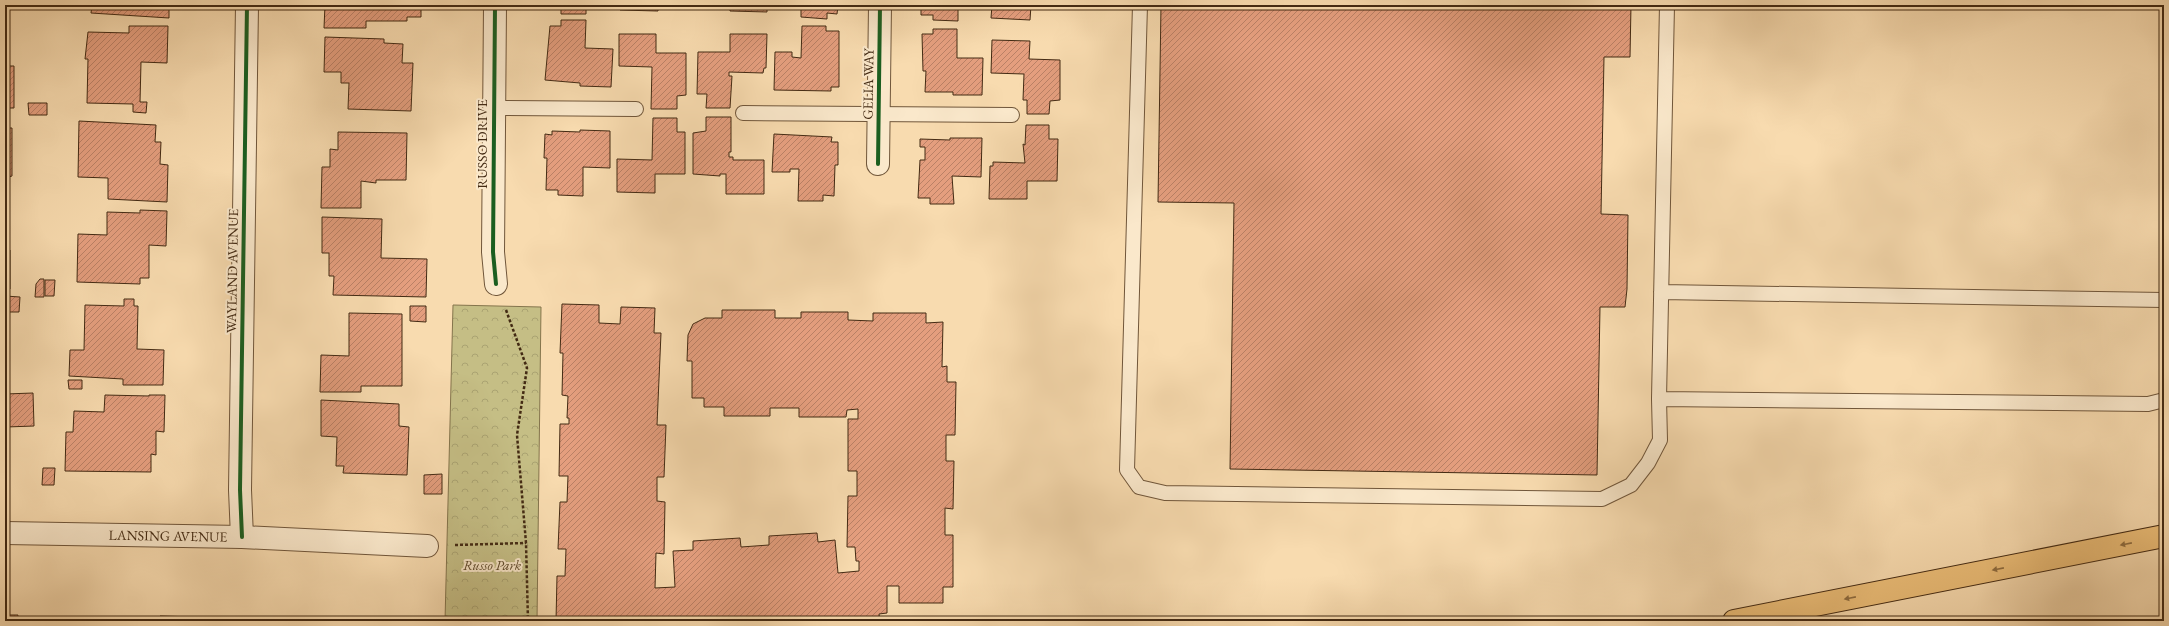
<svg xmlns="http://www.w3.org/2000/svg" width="2169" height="626" viewBox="0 0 2169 626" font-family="'EB Garamond',serif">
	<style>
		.forest { fill: url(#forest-crowns); stroke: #84744c }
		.building { fill: url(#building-hatch); stroke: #432a13 }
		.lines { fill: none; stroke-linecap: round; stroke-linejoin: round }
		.lane-casing { stroke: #70563a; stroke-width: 16 }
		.street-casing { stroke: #70563a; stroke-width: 24 }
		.highway-casing { stroke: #432a13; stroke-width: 24 }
		.path { stroke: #432a13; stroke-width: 2.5; stroke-dasharray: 3 2; stroke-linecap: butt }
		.lane { stroke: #fae8cb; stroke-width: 14 }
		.street { stroke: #fae8cb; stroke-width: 22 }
		.highway { stroke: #ecbe78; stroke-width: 22 }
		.cycleway-casing { stroke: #fae8cb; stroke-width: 6 }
		.cycleway { stroke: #1b5e20; stroke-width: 4 }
		.oneway { fill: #8f6d40 }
		.labels { text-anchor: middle; stroke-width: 4; stroke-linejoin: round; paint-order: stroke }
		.street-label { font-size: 14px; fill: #432a13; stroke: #fae8cb }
		.park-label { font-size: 14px; font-style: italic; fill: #5d482a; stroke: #fae8cb }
	</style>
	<defs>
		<pattern id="forest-crowns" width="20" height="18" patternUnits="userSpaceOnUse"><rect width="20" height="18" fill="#c5be85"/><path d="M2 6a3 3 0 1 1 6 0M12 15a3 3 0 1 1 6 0" fill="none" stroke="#aaa372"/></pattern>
		<pattern id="building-hatch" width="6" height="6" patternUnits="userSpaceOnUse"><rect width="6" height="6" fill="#e49e7e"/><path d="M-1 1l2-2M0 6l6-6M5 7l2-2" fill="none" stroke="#ba8166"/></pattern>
	</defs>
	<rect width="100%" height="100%" fill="#f8dbaf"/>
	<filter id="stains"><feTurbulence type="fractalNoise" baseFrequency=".005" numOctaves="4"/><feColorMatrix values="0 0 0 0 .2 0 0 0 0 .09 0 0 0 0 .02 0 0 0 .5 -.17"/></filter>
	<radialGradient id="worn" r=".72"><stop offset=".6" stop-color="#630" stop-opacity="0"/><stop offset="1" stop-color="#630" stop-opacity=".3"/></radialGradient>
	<path class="forest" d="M453 305 541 307 537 621H445Z"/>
	<path class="building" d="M92 5H169V18L91 13Z
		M325 5H421V17H407V21H366V28H324Z
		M549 5H586V14H561V7H549Z
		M621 5H658V11L620 10Z
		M730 5H767V12L730 11Z
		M801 5H838L837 14 827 13V19L801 17Z
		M921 5H958V21L933 20V15H921Z
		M992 5H1031L1030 20 991 18Z
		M1161 5H1631L1630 57H1604L1601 214 1628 215 1627 289 1625 307H1600L1597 475 1230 469 1234 203 1158 202Z
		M561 20H586L585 48 613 49 611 87 580 86V83L545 80 550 26H561Z
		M129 26H168L167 63 141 62 140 102H147L146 113 133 112V104L87 103 88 59H85L88 32 129 33Z
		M802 26H826V31H839V87H831V91L774 90 775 52H792V57L801 58Z
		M933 29H957V58H983L982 95H953V92H925L926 71H923L922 34H933Z
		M619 34H656V53H686V95L677 96V109H651L652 67 619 66Z
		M730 34H767L766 68H764L763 73 729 72V76H732L730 108H706L707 94H697L698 52H730Z
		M325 37 384 39V43L403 44 402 63H413L411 111 348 109 349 83H341V72H324Z
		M992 40 1030 41 1029 59 1060 60V100L1050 101 1049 114H1027V100H1023L1024 74 991 73Z
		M5 66H14V108H5Z
		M28 103H47V115H29Z
		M706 117H731V152H729V157H733V160H764V194H726V174H720V176L693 174V133L706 131Z
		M653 118H677V132H685V174H655V193L617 192V159L652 160Z
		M79 121 156 125 155 142H161L160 164 168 165 167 202 108 199V178L78 177Z
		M1026 125H1049V139H1058L1057 181H1027V199H989L990 166H993V162L1025 163 1023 144 1025 145Z
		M5 128H12V176L9 177 8 199H5Z
		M580 130 610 131V168L583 167V196L558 195V190H546L547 158H544L545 134 552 135V131L580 132Z
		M338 132 407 133 406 180H376V183L361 181V208H321L322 167H330V149L338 150Z
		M774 134 832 137 831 142H838V165H835L834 196 823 195V201H798L799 169H790V172H772Z
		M950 138H982L981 177 952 176 954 204H930V198H918L920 160H925V147H920V139L950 140Z
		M140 210 167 211 166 246 149 245V278H140V284L77 282 78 234 107 235V212L140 213Z
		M322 217 382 219 381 258 427 259 426 297 333 295 334 276H329V253H322Z
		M5 250H10V289H5Z
		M40 279H44V297H35L36 284Z
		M45 280H55L54 296H45Z
		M5 296 20 297 19 312H9L7 350H5Z
		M124 299H134V306H138L137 349 164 350 163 385H123V379L69 376 70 350H84L85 305 124 306Z
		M562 304 599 305V323L620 324 621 307 655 308 654 333H661L657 425H666L664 477H657V501L665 502 664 554 656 553 655 588 675 587 673 551 693 550V541L740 538 741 547 769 545V536L817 533 818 542 835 540 838 573 859 571V561H856L855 547H847L848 496H857V471H848V419H858V409L847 410 846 417H799V408H770V416H724V407H704V398H692V361H687L688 335 693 324 705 318H722V310H775V318H801V312H848V320L873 321V313H926V323L943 322 942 367 947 366V382H956L955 435H946V461H954L953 509 945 508V535H953V587H943V603H899V586H887V613L879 614 880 621H641L640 618 615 621H556L557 576H565L566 549H558L560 502H567L568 476H559L560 424H569V418H567L568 396 562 395 563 353H560Z
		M410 306H426V322L410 321Z
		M349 313 402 314V386H361V392H320L321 355 349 356Z
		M68 380H82V389H69Z
		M33 393 34 426 6 427 5 394Z
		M105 395 149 396V395H165L164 432 156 431V455L151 454V472L65 471 66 432H73L74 411 104 412Z
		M321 400 399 404V426L409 427 407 475 343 473 344 466H336L337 437 321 436Z
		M5 434H7V474H5Z
		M43 468H55L54 485H42Z
		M442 474V494H424V475Z
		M5 615H18L17 620 44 621H5Z
		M160 616 196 617V621H160Z
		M110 617H145V621H110Z
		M297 618 333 619V621H297Z"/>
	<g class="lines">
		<defs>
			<path id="lane" d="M1140 5 1127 470 1139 487 1165 493 1602 499 1631 485 1648 463 1660 440 1659 399
				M1667 5 1659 399 2148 404 2164 400
				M493 108 636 109
				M743 113 1012 115
				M1661 292 2164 300"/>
			<g id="street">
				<path d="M495 5 493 252 496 284"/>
				<path d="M878 164 880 5"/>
				<path id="s1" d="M5 533 242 537 427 546"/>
				<path d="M242 537 240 490 247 5"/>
			</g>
			<path id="highway" d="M1734 621 2164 536"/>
		</defs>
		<use href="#lane" class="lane-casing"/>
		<use href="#street" class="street-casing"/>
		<use href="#highway" class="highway-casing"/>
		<path class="path" d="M506 310 527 368 517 435 526 543 528 621
			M455 545 526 543"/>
		<use href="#lane" class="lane"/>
		<use href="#street" class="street"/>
		<use href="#highway" class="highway"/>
		<defs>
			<path id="cycleway" d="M495 5 493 252 496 284
				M878 164 880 5
				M242 537 240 490 247 5"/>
		</defs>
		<use href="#cycleway" class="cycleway-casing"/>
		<use href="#cycleway" class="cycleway"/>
	</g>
	<defs><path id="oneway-solid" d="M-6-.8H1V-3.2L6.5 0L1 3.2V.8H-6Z"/></defs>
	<g class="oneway">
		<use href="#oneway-solid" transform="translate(2126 544) rotate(169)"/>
		<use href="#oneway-solid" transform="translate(1998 569) rotate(169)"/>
		<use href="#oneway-solid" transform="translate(1850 598) rotate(169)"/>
	</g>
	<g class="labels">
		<g class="street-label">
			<text transform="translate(868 84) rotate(-89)" y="5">GELIA WAY</text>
			<text transform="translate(482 144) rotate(-90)" y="5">RUSSO DRIVE</text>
			<text transform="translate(232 271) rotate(-89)" y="5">WAYLAND AVENUE</text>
			<text dy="5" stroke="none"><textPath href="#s1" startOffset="163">LANSING AVENUE</textPath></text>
		</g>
		<g class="park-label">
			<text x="492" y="570">Russo Park</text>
		</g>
	</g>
	<rect width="2169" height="626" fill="none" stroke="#f8dbaf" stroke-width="20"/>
	<rect x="6" y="6" width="2157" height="614" fill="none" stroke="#432a13" stroke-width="2"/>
	<rect x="10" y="10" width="2149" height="606" fill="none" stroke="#432a13"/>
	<rect width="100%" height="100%" filter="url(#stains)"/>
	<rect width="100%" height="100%" fill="url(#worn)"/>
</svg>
